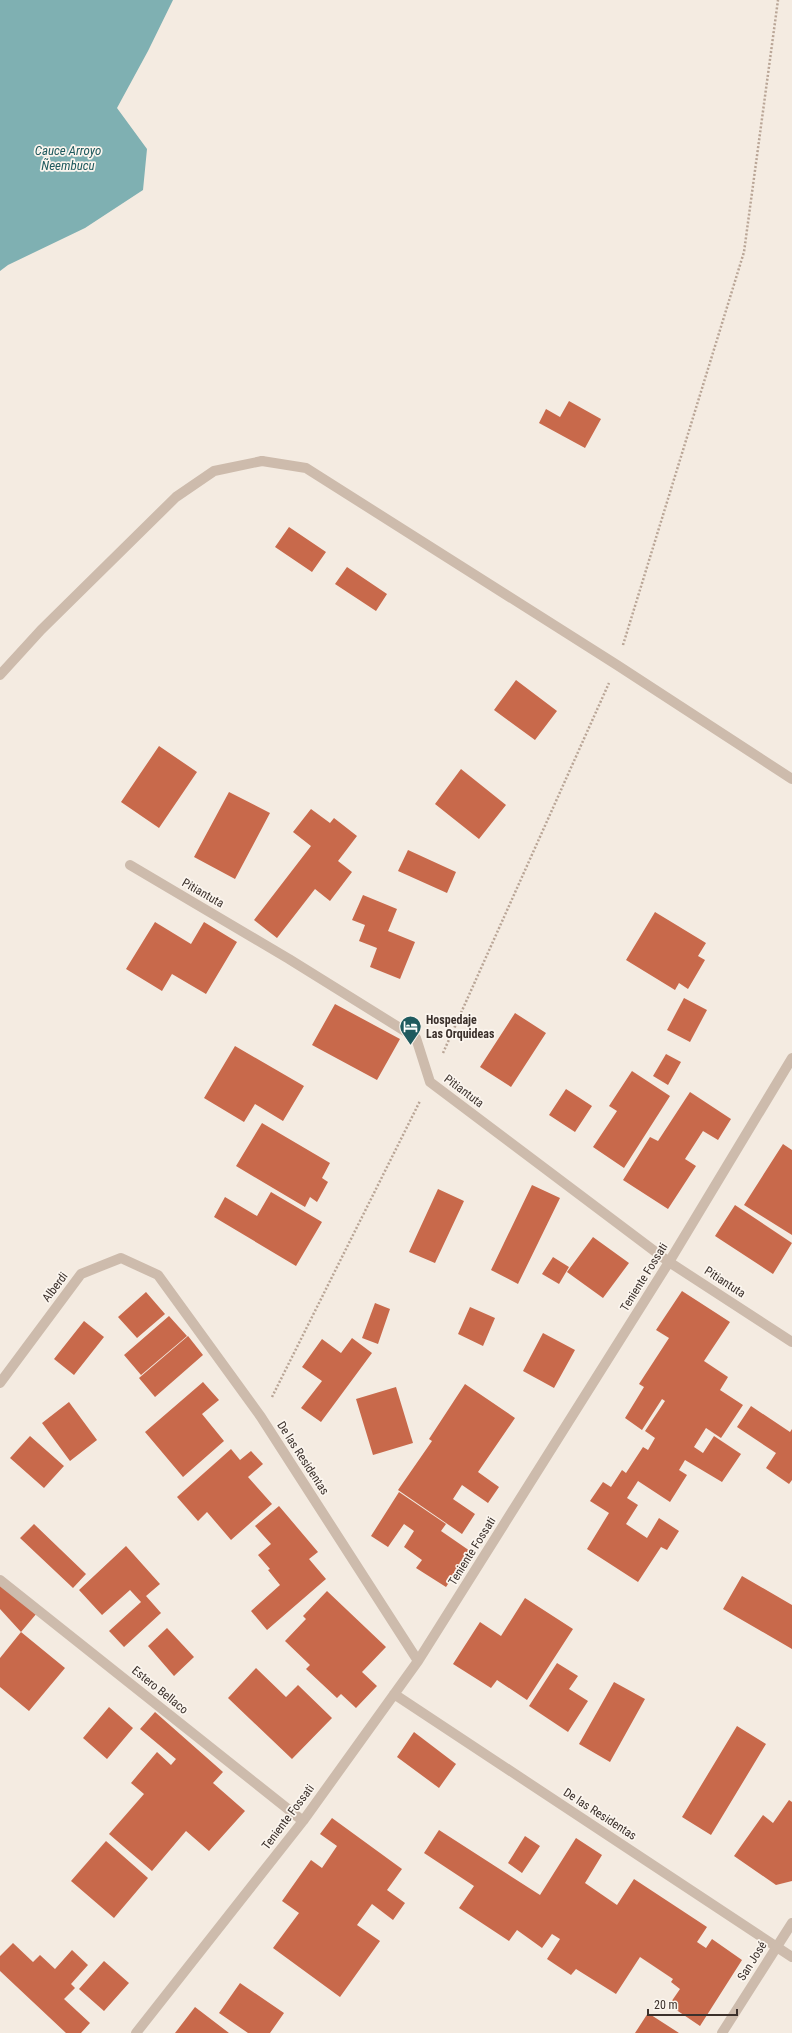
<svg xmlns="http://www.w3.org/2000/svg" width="792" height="2033" viewBox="0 0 792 2033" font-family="'Roboto Condensed',sans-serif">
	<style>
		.water { fill: #7fb0b2 }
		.building { fill: #c8694b }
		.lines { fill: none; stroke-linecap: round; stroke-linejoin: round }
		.path { stroke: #b9a596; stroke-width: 2.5; stroke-dasharray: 2 2; stroke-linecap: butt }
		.lane { stroke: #cdbbac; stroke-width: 10 }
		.street { stroke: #cdbbac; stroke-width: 10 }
		.labels { text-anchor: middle; stroke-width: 3.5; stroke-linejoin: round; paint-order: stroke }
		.street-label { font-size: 12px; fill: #3b302b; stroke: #fbf5ee }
		.poi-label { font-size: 12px; font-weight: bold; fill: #3b302b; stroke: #fbf5ee; text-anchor: start }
		.water-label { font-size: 13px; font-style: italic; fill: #1f5a5e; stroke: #fbf5ee }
	</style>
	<rect width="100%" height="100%" fill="#f4ebe1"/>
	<path class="water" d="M0 0H173L148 51 117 108 147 149 143 190 85 228 8 265 0 271Z"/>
	<path class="building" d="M569 401 601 419 585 448 539 423 546 409 560 417Z
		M289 527 326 552 312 572 275 547Z
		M347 567 387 594 376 611 335 584Z
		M516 680 557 711 535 740 494 710Z
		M159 746 197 772 159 828 121 802Z
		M461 769 506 805 479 839 435 804Z
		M229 792 270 813 235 879 194 857Z
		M311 809 330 823 334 818 357 836 338 861 352 872 330 901 315 889 277 938 254 920 311 846 293 832Z
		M408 850 456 872 447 893 398 871Z
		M363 895 397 909 388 931 415 942 400 979 370 967 377 948 359 941 365 925 352 920Z
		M655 912 706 943 698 956 705 960 688 989 679 983 675 990 626 960Z
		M155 922 191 944 204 922 237 942 206 994 172 974 162 991 126 969Z
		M684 998 707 1010 690 1042 667 1030Z
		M335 1004 400 1039 377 1080 312 1045Z
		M515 1013 546 1033 511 1087 480 1067Z
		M235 1046 304 1086 283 1121 255 1104 244 1122 204 1098Z
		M666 1054 681 1062 668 1085 653 1076Z
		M632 1071 670 1096 624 1168 593 1147 617 1111 609 1106Z
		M566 1089 592 1106 575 1132 549 1115Z
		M690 1092 731 1119 718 1140 703 1131 685 1159 696 1166 668 1209 623 1180 650 1137 658 1141Z
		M262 1123 330 1163 322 1178 328 1182 317 1202 310 1197 305 1207 236 1166Z
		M783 1144 792 1150V1235L744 1205Z
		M532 1185 560 1198 518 1284 491 1270Z
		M438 1189 464 1201 435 1263 409 1252Z
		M271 1192 322 1222 296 1266 214 1217 225 1197 257 1216Z
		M735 1205 792 1243 773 1274 715 1236Z
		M593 1237 629 1263 603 1298 567 1272Z
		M553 1257 569 1267 559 1284 542 1274Z
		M682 1291 730 1322 704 1361 728 1377 720 1390 743 1405 721 1438 706 1428 694 1447 703 1453 714 1436 741 1454 722 1482 685 1460 679 1470 687 1475 670 1502 638 1481 627 1498 638 1505 626 1524 647 1538 659 1518 679 1531 667 1550 661 1547 638 1582 587 1549 609 1513 590 1501 603 1482 611 1487 622 1470 626 1473 643 1447 648 1450 655 1438 645 1431 665 1401 662 1399 642 1430 625 1418 644 1387 639 1384 669 1338 656 1330Z
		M146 1292 165 1314 137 1338 118 1317Z
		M375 1303 390 1309 378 1344 362 1338Z
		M470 1307 495 1318 483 1346 458 1334Z
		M169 1316 187 1336 141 1375 124 1355Z
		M84 1321 104 1337 74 1375 54 1359Z
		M543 1333 575 1350 554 1388 523 1371Z
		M188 1336 203 1355 155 1397 139 1378Z
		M352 1338 372 1353 321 1422 301 1408 322 1381 302 1367 322 1339 341 1353Z
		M203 1382 219 1400 202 1414 224 1441 183 1477 145 1432Z
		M465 1384 515 1418 478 1472 499 1487 488 1503 462 1485 453 1499 475 1514 462 1534 398 1490 432 1441 429 1439Z
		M396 1387 413 1443 373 1455 356 1399Z
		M69 1402 97 1440 70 1461 42 1423Z
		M751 1406 790 1432 792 1429V1480L789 1484 766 1468 776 1453 737 1427Z
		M30 1436 64 1466 44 1488 10 1458Z
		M231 1449 240 1460 251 1451 263 1464 248 1477 272 1504 231 1540 207 1512 198 1521 177 1497Z
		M399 1492 446 1524 441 1531 470 1551 446 1587 416 1568 422 1560 404 1547 414 1531 404 1524 388 1547 371 1536Z
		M279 1506 318 1552 309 1559 326 1579 267 1630 251 1611 280 1585 268 1570 270 1569 258 1555 271 1544 255 1526Z
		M34 1524 86 1574 73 1588 20 1538Z
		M126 1546 160 1584 146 1596 161 1613 124 1647 109 1631 141 1602 130 1590 102 1615 79 1590Z
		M742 1576 792 1605V1649L723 1609Z
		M0 1582 37 1613 21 1632 0 1609Z
		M327 1591 386 1647 362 1672 377 1686 356 1708 341 1694 337 1698 306 1669 310 1665 285 1641 306 1619 303 1616Z
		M525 1598 573 1629 527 1700 497 1680 491 1688 453 1664 480 1622 501 1636Z
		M167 1628 194 1657 174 1676 148 1646Z
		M21 1632 65 1668 29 1711 0 1687V1658Z
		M557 1663 578 1676 569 1689 588 1701 568 1732 529 1706Z
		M256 1668 286 1697 298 1685 332 1718 292 1759 228 1698Z
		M614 1682 645 1699 610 1762 579 1744Z
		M109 1707 133 1728 107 1759 83 1738Z
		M155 1712 223 1772 213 1783 245 1811 209 1851 186 1831 152 1871 109 1834 144 1794 131 1783 157 1752 171 1765 176 1759 140 1729Z
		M737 1726 766 1744 711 1835 682 1817Z
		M414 1732 456 1764 439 1788 397 1757Z
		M789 1800 792 1802V1881L776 1885 734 1856 763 1815 773 1823Z
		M332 1818 402 1869 387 1890 405 1903 393 1920 372 1904 357 1925 380 1941 340 1997 273 1948 299 1913 282 1901 311 1860 322 1868 337 1846 320 1834Z
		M439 1830 540 1895 576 1838 602 1855 585 1883 617 1905 634 1879 707 1927 697 1942 706 1948 712 1939 742 1960 700 2026 669 2005 680 1989 671 1982 673 1979 640 1957 616 1994 576 1969 571 1975 547 1959 560 1939 552 1934 542 1948 517 1930 509 1941 459 1908 474 1886 424 1853Z
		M525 1836 540 1846 522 1873 508 1863Z
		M106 1841 148 1878 114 1918 71 1881Z
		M13 1943 33 1962 40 1955 55 1969 72 1950 88 1965 71 1984 75 1988 64 1999 90 2023 81 2033H66L0 1971V1956Z
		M104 1961 129 1983 104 2011 79 1989Z
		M240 1983 284 2013 270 2033H248L219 2013Z
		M195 2007 229 2033H175Z
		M648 2013 679 2033H635Z"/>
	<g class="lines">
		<path class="path" d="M623 645 744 252 778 0
			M443 1053 609 683
			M272 1397 420 1101"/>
		<path class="lane" d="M0 675 41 630 176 497 214 471 262 461"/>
		<path class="street" d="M262 461 306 468 617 665 792 779
			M130 865 289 959 416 1038 430 1082 669 1262 792 1342
			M0 1383 81 1274 121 1258 158 1275 261 1417 418 1661
			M0 1580 303 1821
			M394 1694 792 1957
			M136 2033 303 1821 418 1661 669 1262 792 1058
			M722 2033 792 1923"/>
	</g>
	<defs>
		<symbol id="hotel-pin" viewBox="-11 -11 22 30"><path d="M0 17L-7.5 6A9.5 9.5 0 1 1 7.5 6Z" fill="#1f5a5e" stroke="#fbf5ee"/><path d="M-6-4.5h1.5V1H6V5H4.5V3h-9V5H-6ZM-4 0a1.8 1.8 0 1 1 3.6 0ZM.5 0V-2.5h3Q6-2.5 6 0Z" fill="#fff"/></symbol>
	</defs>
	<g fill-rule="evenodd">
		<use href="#hotel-pin" x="398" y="1014" width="25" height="34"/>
	</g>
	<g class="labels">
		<g class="street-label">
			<text transform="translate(203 893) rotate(30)" y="4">Pitiantuta</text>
			<text transform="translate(464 1091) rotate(37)" y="4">Pitiantuta</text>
			<text transform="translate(644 1277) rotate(-58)" y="4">Teniente Fossati</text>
			<text transform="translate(725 1282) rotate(33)" y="4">Pitiantuta</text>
			<text transform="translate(55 1287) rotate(-53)" y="4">Alberdi</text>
			<text transform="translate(303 1458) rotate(57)" y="4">De las Residentas</text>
			<text transform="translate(472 1551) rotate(-58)" y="4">Teniente Fossati</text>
			<text transform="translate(160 1690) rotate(39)" y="4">Estero Bellaco</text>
			<text transform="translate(600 1814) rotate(33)" y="4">De las Residentas</text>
			<text transform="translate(288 1817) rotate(-53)" y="4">Teniente Fossati</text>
			<text transform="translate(752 1961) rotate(-58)" y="4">San José</text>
		</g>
		<g class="poi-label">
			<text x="426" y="1024">Hospedaje<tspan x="426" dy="14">Las Orquideas</tspan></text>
		</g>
		<g class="water-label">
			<text x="68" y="155">Cauce Arroyo<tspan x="68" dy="15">Ñeembucu</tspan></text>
		</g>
	</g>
	<path d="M648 2009v6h89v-6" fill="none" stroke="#3b302b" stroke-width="2"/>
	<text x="654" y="2009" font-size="12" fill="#3b302b" stroke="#fbf5ee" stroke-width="3" paint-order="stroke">20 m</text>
</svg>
